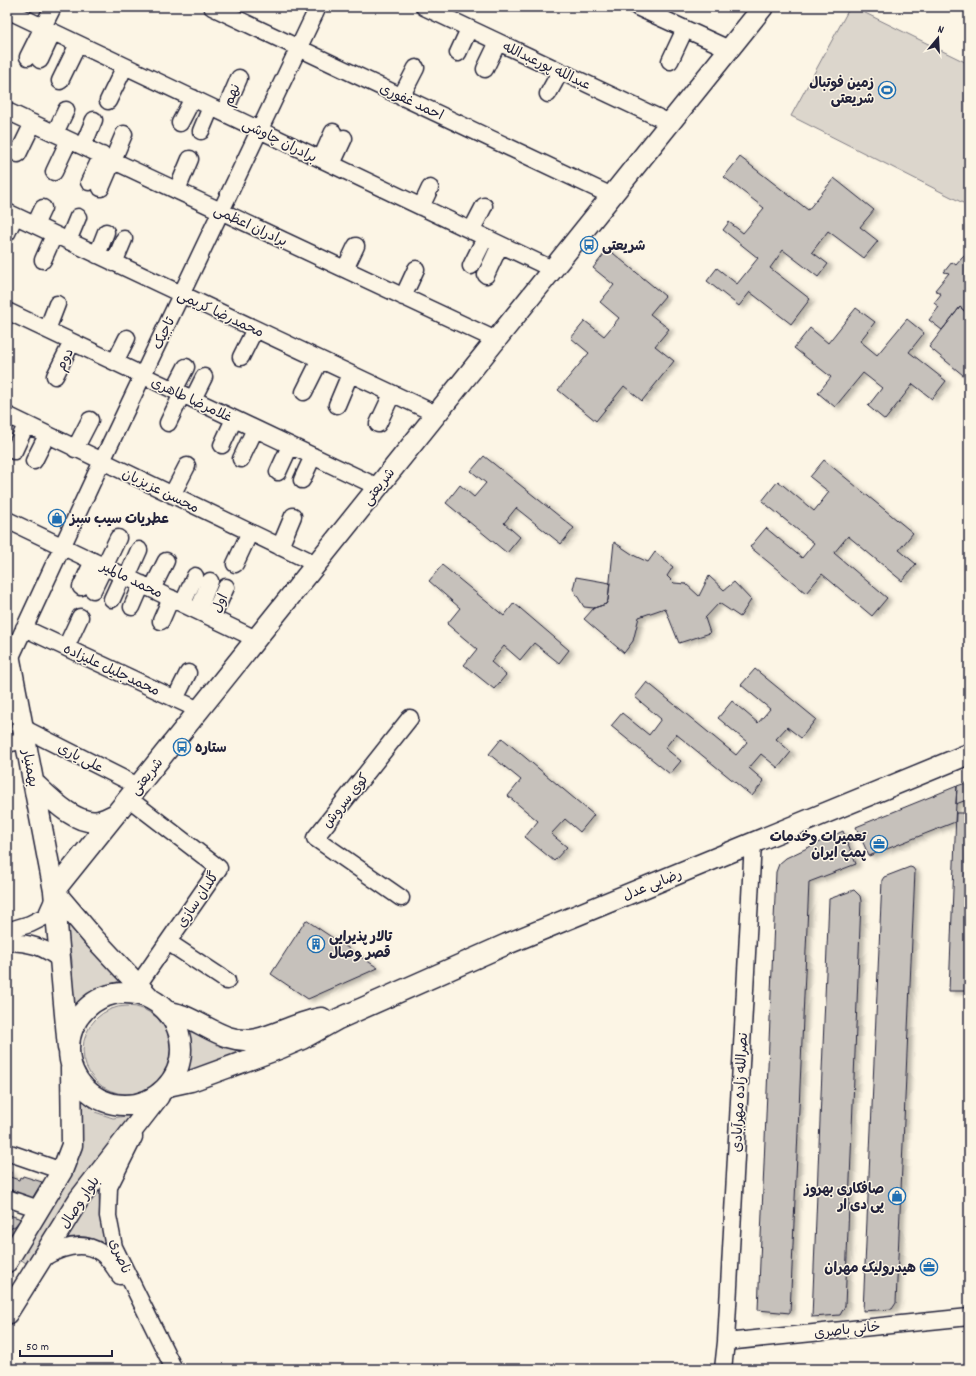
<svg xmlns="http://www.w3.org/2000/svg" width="976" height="1376" viewBox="0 0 976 1376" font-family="Dekko,'Playpen Sans Arabic',sans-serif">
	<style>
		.green { fill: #dcd6cc; stroke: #7f7c84 }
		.building { fill: #c6c1bb; stroke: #22223b; filter: url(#shadow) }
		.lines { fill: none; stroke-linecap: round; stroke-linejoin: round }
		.minor-casing { stroke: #22223b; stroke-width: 19 }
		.major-casing { stroke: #22223b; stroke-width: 23 }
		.minor { stroke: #fcf5e5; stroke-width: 16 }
		.major { stroke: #fcf5e5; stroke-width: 20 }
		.labels { text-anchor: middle; stroke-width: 3; stroke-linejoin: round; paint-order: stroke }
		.street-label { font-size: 14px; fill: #22223b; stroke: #fcf5e5 }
		.poi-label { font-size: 14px; font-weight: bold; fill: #22223b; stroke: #fcf5e5; text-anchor: end }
	</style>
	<defs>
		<filter id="shadow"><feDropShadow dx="4.5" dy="2.5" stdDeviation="2" flood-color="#0004"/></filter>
	</defs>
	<rect width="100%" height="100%" fill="#fcf5e5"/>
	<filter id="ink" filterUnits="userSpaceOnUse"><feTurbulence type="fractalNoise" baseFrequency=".025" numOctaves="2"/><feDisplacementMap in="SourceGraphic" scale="8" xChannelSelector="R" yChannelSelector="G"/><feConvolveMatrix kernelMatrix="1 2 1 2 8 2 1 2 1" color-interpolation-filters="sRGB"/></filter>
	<g filter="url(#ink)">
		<path class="green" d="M850 7H853L969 64V206L791 116Z
			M63 905 124 980C97 987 92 991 72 1011V961Z
			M83 1050a44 44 0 1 1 88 0a44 44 0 1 1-88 0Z
			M186 1023 257 1048 184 1077C193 1054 192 1047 186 1023Z
			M80 1097 95 1112 113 1118 139 1114 29 1265 20 1259 62 1187Z
			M106 1170 99 1196 100 1219 112 1256C102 1245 93 1235 77 1237 71 1238 63 1244 57 1247Z"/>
		<path class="building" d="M740 157 808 210 834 178 874 210 860 227 878 241 864 258 828 231 812 252 828 264 818 277 783 250 770 268 810 299 791 324 750 292 739 306 707 281 717 268 737 284 758 258 723 230 729 222 743 233 764 208 724 177Z
			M608 249 665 296 650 314 669 329 655 346 674 361 642 401 624 386 596 421 558 390 589 353 571 338 585 321 604 336 619 318 600 302 614 285 593 268Z
			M968 251 969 315 960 307 942 330 929 320 939 307 934 303 941 294 935 290 949 273 944 272 952 262 956 265Z
			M960 307 969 315V380L929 347Z
			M856 308 875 322 860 341 877 355 907 319 924 333 909 352 946 381 932 399 913 384 885 420 868 406 882 388 863 373 835 407 818 393 831 377 794 348 810 328 828 343Z
			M484 456 574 528 561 544 516 508 504 523 520 537 507 553 446 503 460 485 474 497 486 483 471 471Z
			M824 460 913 533 899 550 916 564 902 581 848 536 834 553 887 598 872 616 822 574 806 593 750 547 766 528 802 558 814 543 762 501 778 481 814 511 829 492 810 477Z
			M614 542 635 556 648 562 655 552 673 567 667 576 674 583 686 584 699 596 709 576 724 590 734 582 751 600 740 617 719 603 705 618 710 633 679 643 665 608 639 617 633 641 624 653 584 619 594 608 606 604 608 600Z
			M442 565 504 616 514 603 569 650 559 663 534 643 520 660 504 646 491 662 506 675 494 689 464 665 477 649 447 624 460 608 429 581Z
			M576 577 610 583 608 600 606 604 594 608 584 607 573 589Z
			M755 669 816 719 801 738 787 727 776 739 791 752 778 768 761 754 749 768 764 781 752 796 676 734 665 748 681 761 670 774 611 726 622 713 649 735 661 719 635 697 647 682 736 755 747 742 718 718 732 701 758 723 770 709 741 685Z
			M502 738 594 815 580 832 565 819 551 834 567 847 554 861 525 837 538 821 508 796 521 780 489 754Z
			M969 782V799L956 804 957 786Z
			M957 786 955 822 869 856 856 827Z
			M956 813H969V991H949Z
			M843 831 856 864 809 882 790 1313 758 1310 776 872 779 864 786 858Z
			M910 867 913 868 915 871 896 1303 892 1309 863 1311 882 880 884 877Z
			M854 890 860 896 861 901 845 1306 840 1315 812 1317 829 899Z
			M306 920 378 968 308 999 271 974Z
			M7 1171 11 1172 10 1177 19 1180 20 1177 22 1178 23 1176 42 1182 30 1202 7 1195Z
			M7 1214 21 1219 15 1226 7 1231Z"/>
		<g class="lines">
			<defs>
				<path id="minor" d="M212 7 612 196
					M424 7 670 123
					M637 7 729 49
					M7 10 552 269
					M458 53 469 29
					M28 57 53 7
					M40 60 53 32
					M670 61 685 29
					M485 69 498 42
					M60 81 78 44
					M548 94 560 72
					M401 97 416 68
					M108 101 125 66
					M7 111 496 340
					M224 113 239 78
					M180 123 193 98
					M201 131 211 107
					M55 133 66 110
					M83 146 94 120
					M18 154 33 123
					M321 159 333 132
					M332 164 344 138
					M54 172 69 140
					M89 182 102 155
					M101 188 124 134
					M177 190 190 159
					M421 207 430 188
					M7 212 436 414
					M35 225 43 208
					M471 231 484 206
					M7 233 15 216
					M68 241 78 217
					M97 255 106 232
					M43 260 54 235
					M114 263 124 239
					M471 266 485 238
					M345 269 356 246
					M486 275 500 245
					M403 297 416 269
					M7 311 378 487
					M47 330 57 304
					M241 357 255 329
					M115 362 127 338
					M55 376 72 342
					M174 390 186 367
					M304 392 320 360
					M193 399 204 377
					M337 405 350 374
					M7 415 316 564
					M168 423 182 394
					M378 424 392 394
					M222 445 234 419
					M75 449 90 420
					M14 451 26 425
					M241 459 255 429
					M34 461 47 435
					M278 472 290 446
					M302 480 313 456
					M172 495 187 466
					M7 520 256 639
					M280 547 293 516
					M235 564 250 532
					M127 577 139 550
					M81 587 93 561
					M152 589 166 561
					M93 590 118 538
					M112 599 123 575
					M183 603 195 576
					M132 607 142 584
					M198 611 210 581
					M212 618 226 587
					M161 621 171 598
					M24 628 199 710
					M66 647 80 617
					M10 659 102 461 318 7
					M175 699 188 673
					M23 728 138 786
					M7 744 25 740
					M128 798 219 868 138 985
					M401 898 315 838 410 718
					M7 931 30 924 46 916 54 898
					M7 942C30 943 44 946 61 961
					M168 942 227 981
					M134 1137 109 1187 108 1216 114 1247 174 1369
					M7 1152 62 1171
					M7 1198 39 1209
					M43 1258C60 1248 82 1240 100 1252 108 1257 114 1267 120 1276
					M726 1342 969 1317
					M723 1369 726 1342 753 842"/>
				<path id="major" d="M7 644 54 891 68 1048
					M34 783C49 797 76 826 99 821 104 820 109 817 114 815
					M54 891 763 7
					M54 891 93 937 151 999
					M69 1049a56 56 0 1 1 112 0a56 56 0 1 1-112 0Z
					M167 1011C173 1013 179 1014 184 1016 208 1026 229 1045 257 1039 278 1034 301 1021 322 1018
					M168 1086 191 1081 281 1048 302 1039 338 1019 507 944 969 754
					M7 1262 62 1171 72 1145 71 1068
					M7 1314 79 1199 159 1096"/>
			</defs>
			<use href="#minor" class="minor-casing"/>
			<use href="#major" class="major-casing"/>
			<use href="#minor" class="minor"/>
			<use href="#major" class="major"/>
		</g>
	</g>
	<defs>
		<symbol id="stadium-ring" viewBox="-11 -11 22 22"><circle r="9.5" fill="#fcf5e5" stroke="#1f6fb2" stroke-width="1.5"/><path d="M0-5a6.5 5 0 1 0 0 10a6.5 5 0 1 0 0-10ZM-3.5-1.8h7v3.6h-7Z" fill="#1f6fb2"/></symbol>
		<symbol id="bus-ring" viewBox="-11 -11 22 22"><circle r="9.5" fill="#fcf5e5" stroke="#1f6fb2" stroke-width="1.5"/><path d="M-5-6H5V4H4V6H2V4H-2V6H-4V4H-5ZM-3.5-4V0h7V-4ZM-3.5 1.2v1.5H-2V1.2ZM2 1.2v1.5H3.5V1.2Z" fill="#1f6fb2"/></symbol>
		<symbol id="shop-ring" viewBox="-11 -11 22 22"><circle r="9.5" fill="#fcf5e5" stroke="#1f6fb2" stroke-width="1.5"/><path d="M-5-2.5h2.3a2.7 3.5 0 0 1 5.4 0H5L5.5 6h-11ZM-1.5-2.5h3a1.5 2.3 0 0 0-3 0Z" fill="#1f6fb2"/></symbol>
		<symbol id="office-ring" viewBox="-11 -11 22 22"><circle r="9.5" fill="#fcf5e5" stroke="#1f6fb2" stroke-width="1.5"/><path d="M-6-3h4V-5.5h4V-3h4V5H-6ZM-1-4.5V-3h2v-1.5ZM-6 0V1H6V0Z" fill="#1f6fb2"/></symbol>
		<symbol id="building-ring" viewBox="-11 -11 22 22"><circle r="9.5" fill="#fcf5e5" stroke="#1f6fb2" stroke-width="1.5"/><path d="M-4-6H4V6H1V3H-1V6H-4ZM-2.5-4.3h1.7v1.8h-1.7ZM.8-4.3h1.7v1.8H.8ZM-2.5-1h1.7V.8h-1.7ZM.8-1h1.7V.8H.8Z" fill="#1f6fb2"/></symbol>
	</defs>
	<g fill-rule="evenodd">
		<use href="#stadium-ring" x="877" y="80" width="20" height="20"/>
		<use href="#bus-ring" x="579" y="235" width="20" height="20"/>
		<use href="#shop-ring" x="47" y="508" width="20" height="20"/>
		<use href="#bus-ring" x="172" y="737" width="20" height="20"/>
		<use href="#office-ring" x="869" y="834" width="20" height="20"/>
		<use href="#building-ring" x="306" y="934" width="20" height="20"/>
		<use href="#shop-ring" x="887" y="1186" width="20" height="20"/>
		<use href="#office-ring" x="919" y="1257" width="20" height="20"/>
	</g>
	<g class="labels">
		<g class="street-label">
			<text transform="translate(547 65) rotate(25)" y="5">عبدالله پورعبدالله</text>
			<text transform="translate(231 95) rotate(-68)" y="5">نهم</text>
			<text transform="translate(412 101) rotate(25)" y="5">احمد غفوری</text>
			<text transform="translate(280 140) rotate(26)" y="5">برادران چاوشی</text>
			<text transform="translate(251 225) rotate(25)" y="5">برادران اعظمی</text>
			<text transform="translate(221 313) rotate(25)" y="5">محمدرضا کریمی</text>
			<text transform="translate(163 333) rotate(-65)" y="5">تاجیک</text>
			<text transform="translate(64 359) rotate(-64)" y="5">دوم</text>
			<text transform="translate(192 399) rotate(25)" y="5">غلامرضا طاهری</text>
			<text transform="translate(378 486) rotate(-52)" y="5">شریعتی</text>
			<text transform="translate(161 490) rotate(26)" y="5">محسن عزیزیان</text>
			<text transform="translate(132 579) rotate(26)" y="5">محمد مالمیر</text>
			<text transform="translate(219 603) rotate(-65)" y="5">اول</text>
			<text transform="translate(112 669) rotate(25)" y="5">محمدجلیل علیزاده</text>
			<text transform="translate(81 757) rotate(27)" y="5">علی یاری</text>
			<text transform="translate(31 768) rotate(79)" y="5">بهمنیار</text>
			<text transform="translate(146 776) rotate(-51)" y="5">شریعتی</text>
			<text transform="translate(345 800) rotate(-51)" y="5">کوی سروش</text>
			<text transform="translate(652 884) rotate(-22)" y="5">رضایی عدل</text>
			<text transform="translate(197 899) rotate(-56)" y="5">گلدان سازی</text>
			<text transform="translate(739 1092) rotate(-87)" y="5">نصرالله زاده مهرآبادی</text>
			<text transform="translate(79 1202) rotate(-56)" y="5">بلوار وصال</text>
			<text transform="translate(121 1256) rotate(68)" y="5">ناصری</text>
			<text transform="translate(847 1329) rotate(-6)" y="5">خانی باصری</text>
		</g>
		<g class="poi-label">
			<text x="874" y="87">زمین فوتبال<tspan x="874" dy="16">شریعتی</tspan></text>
			<text x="602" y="250" text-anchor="start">شریعتی</text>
			<text x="70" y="523" text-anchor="start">عطریات سیب سبز</text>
			<text x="195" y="752" text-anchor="start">ستاره</text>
			<text x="866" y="841">تعمیرات وخدمات<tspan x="866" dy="16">پمپ ایران</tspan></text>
			<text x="329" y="941" text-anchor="start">تالار پذیرایی<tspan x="329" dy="16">قصر وصال</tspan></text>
			<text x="884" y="1193">صافکاری بهروز<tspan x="884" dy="16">پی دی ار</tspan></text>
			<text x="916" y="1272">هیدرولیک مهران</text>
		</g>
	</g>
	<rect width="976" height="1376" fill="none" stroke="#fcf5e5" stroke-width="24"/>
	<rect x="12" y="12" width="952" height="1352" fill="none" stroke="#22223b" stroke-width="1.5" filter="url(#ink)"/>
	<g transform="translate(938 38) rotate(18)" stroke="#fcf5e5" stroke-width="3" paint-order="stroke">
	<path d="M0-3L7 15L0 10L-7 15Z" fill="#22223b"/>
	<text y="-6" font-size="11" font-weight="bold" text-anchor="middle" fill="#22223b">N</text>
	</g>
	<path d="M20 1350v6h92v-6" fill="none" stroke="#22223b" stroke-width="2"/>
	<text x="26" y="1350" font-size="12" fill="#22223b" stroke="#fcf5e5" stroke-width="3" paint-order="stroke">50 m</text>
</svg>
